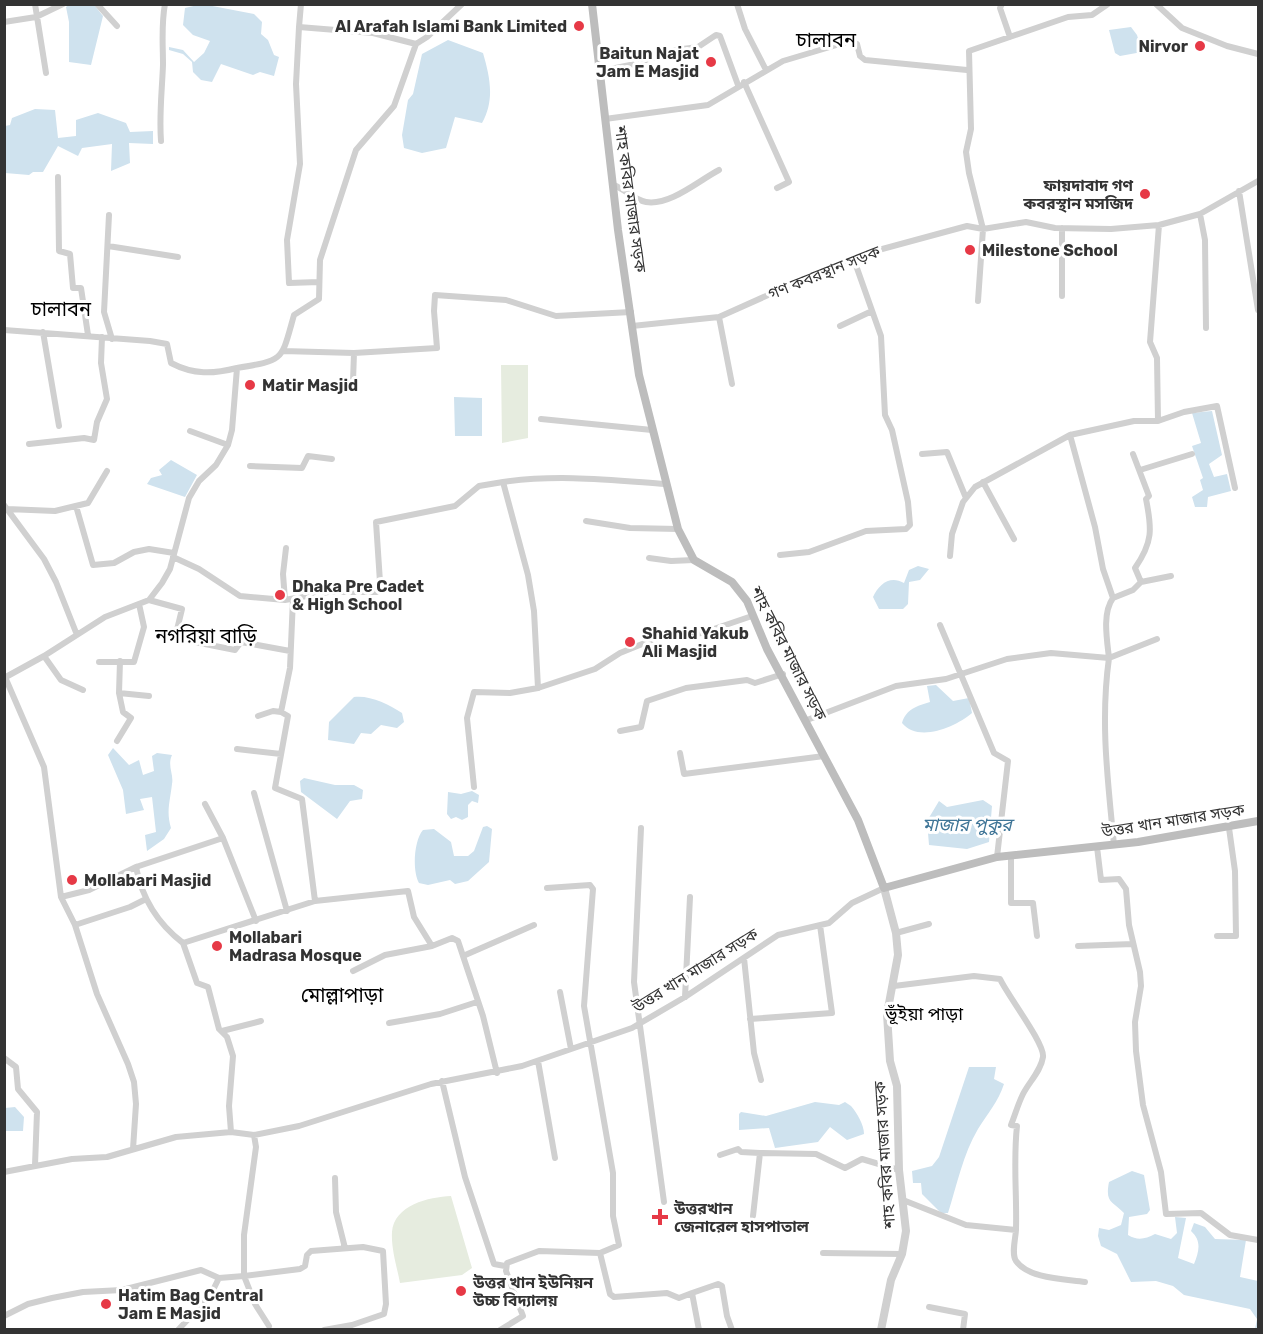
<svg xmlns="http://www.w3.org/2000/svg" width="1263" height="1334" viewBox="0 0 1263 1334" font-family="Rubik,'Noto Sans Bengali',sans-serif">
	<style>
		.green { fill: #e6ecdf }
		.water { fill: #cfe2ee }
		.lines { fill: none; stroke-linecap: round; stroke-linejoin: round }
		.minor { stroke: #d0d0d0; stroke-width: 6 }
		.tertiary { stroke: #d0d0d0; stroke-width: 8 }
		.secondary { stroke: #bdbdbd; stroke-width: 8 }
		.poi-dot { fill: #e63946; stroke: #fff; stroke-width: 2 }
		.labels { text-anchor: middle; stroke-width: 6; stroke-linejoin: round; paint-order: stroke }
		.poi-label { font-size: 16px; font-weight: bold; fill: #333; stroke: #fff; text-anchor: start }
		.street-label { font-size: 16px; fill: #333; stroke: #fff }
		.water-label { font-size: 18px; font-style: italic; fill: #3f7597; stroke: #fff }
		.neighbourhood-label { font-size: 18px; fill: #000; stroke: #fff }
		.quarter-label { font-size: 20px; fill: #000; stroke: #fff }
	</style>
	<rect width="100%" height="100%" fill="#fff"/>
	<path class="green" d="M501 365H528V438L502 443Z
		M451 1196 472 1268 462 1275 400 1283C397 1267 391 1249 392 1232 394 1205 429 1197 451 1196Z"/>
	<path class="water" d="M70 4 95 6 103 16 91 65 69 62V22L66 7Z
		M202 4 254 14 262 22 261 34 268 40 274 55 279 57 274 76 260 72 253 75 221 64 212 82 201 80 193 72 192 62 183 54 169 50V47L183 50 194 62 204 53 210 41 193 35 183 25 185 8Z
		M1131 27 1137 35 1142 52 1120 56 1115 53 1109 30Z
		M448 40 483 53C490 77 495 100 482 123L455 117 446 148 422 153 404 148 402 135 408 100 413 94 422 54Z
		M35 109 55 110 58 138 76 136V120L98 113 126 123 130 132 153 131V144L129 143 130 163 111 171 112 144 82 148 78 156 58 146 43 172H33L29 175 5 173V126L10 125 12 118Z
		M454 397 482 398V436H455Z
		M1212 411 1222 455 1209 464 1214 477 1227 474 1231 491 1208 497 1207 507H1195L1192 497 1203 490 1200 480 1203 478 1192 446 1201 443 1192 413Z
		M171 460 197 475 185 497 147 484 151 478 162 475 159 470Z
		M918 566 929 569 920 580 909 582 908 604 903 609H879L873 597C879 584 890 575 904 583L909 570Z
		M936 685 953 701 969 698 972 713C956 727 918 743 902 723 906 709 917 706 930 702L927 686Z
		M354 697C370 695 388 704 402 713L404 722 397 728 381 725 371 734 361 733 354 744 328 740 329 722Z
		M113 748 129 765 139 760 143 775 154 771 152 756 157 753 172 755C167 766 174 774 172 784 170 802 166 811 171 828L164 839 147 851 145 835 156 832 152 797 140 799 144 810 126 814 123 790 108 755Z
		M304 778 335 785H354L363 790 362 799 350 801 337 819 301 792 300 781Z
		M472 791 479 795 478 803 472 801 468 805V817L462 820 456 817 451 819 447 814 448 792 461 794Z
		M983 800 992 806 989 842 967 849 929 845 927 821 939 801 947 807Z
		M487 826 492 829 489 862 468 881 455 884 450 880 428 885 419 883C412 871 414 840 423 830L434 829 451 842 454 856H468L474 851 483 827Z
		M969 1067H996L994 1079 1004 1084C998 1102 988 1113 978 1129 963 1154 957 1185 948 1213H941L922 1194 921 1183H913L912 1171 932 1166 939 1157Z
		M815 1102 839 1105 845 1102 851 1106C857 1113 864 1125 864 1134L847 1140 830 1127 818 1142 775 1148 769 1128 739 1130V1114L741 1112 766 1116Z
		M15 1107 24 1117 23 1131H5V1108Z
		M1132 1171 1144 1175 1150 1210 1147 1214 1129 1217 1128 1235C1138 1241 1145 1239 1155 1234L1171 1239 1177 1233 1175 1217 1186 1218 1178 1258 1194 1264C1199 1251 1202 1241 1191 1231L1194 1223 1205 1227 1215 1239 1246 1240 1240 1277 1258 1281V1329H1255L1257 1319 1250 1309 1184 1295 1173 1286 1156 1281 1131 1282 1117 1254 1101 1246 1098 1236 1099 1228 1109 1230 1121 1225 1124 1213C1112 1201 1105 1203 1109 1182Z"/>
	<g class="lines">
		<path class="minor" d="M35 4 46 73
			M97 4 117 26
			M301 4 299 27 373 33 416 44
			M737 4 745 29 766 70
			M1002 4 1000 8 1010 37
			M1156 4 1182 28 1227 46 1258 54
			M4 22 36 17 63 4
			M299 27 296 84 300 164 287 240 289 283 319 282
			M601 71 635 64 675 50 698 47 716 35 720 36 738 85
			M744 82 789 182 777 188
			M605 119 708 105 783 61 850 41 857 44 860 56 865 60 967 70
			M161 141C159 115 162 91 163 65 163 44 161 25 165 4
			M58 177 59 251 70 254 73 288H81L88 335
			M613 185C624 188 634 200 646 202 670 206 698 181 719 170
			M1239 191 1258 310
			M1200 214 1205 240 1206 328
			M109 215 104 312 112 339
			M1062 228V296
			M108 246 178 257
			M978 301 983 229 969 173 966 152 971 129 969 51 1068 17 1092 15 1108 4
			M719 317 732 384
			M632 326 719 317 853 257 967 226 983 229 1026 222 1055 228 1111 229 1159 225 1200 214 1258 181
			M840 326 872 311
			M4 330 150 341 167 344 171 363C194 375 213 374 237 368
			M43 332 59 426
			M283 351 354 353 437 348 434 311 435 295 506 300 556 316 631 312
			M353 381 354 353
			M541 419 652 430
			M1158 421 1184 412 1217 406 1235 488
			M190 431 228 445
			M1070 435 1134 421H1158L1157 358 1150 342 1159 225
			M29 444 84 438 94 440 97 422 107 399 101 363 102 337
			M922 454 947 452 966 498
			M1133 454 1149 496 1146 499C1152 529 1153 542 1135 568L1141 582
			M250 466 302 468 308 456 332 459
			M1140 470 1192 454
			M503 482C558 474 610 480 665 484
			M983 482 1014 539
			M4 505 44 559 56 582 77 635
			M76 506 93 565 114 563 134 552 149 549 174 553
			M7 509 55 511 88 503 107 471
			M586 521 630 528 678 529
			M780 555 809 552 866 531 906 529 910 525 908 502 892 430 885 415 881 336 853 257
			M950 556 952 534 963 502 975 487 1070 435 1095 527 1103 569 1113 598C1102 613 1107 640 1109 658L1157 639
			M173 557 199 569 240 596 285 600 328 592H377L380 582 376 522 455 506 479 486 503 482 528 575 534 611 538 688
			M649 558 671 561 694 560
			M1113 598 1133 590 1141 582 1171 576
			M293 599 290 668 281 712 288 716 275 788 302 799 315 901
			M149 600 182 609 175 638 235 650 241 642 290 651
			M285 600 283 574 286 548
			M940 625 994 753 1008 761 997 857
			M44 656 61 680 83 690
			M99 662H134L144 627 139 604
			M5 677 44 767 61 897 75 925 97 994 128 1064 134 1082 136 1104 133 1149
			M4 678 44 656 105 617 149 600 162 583 170 569 189 498 199 481 216 465 228 445 232 430 237 368C285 360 281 361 294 315L319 299 320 260 356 150 394 106 416 44 427 37 462 4
			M119 693 149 696
			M258 716 273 711 281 712
			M807 720 896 686 946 679 1007 659 1051 653 1109 658C1100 722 1108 782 1114 845
			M620 731 641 727 647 701 686 688 747 680 755 683 783 674
			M117 741 131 718 123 712 119 693 120 661
			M237 749 281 754
			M680 753 684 774 824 756
			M474 787 467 718 474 692 510 693 538 688 595 669 620 653 657 638 702 633 752 616
			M254 793 287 911
			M205 804 223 838
			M641 828 634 982 664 1202
			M1097 847 1101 880 1119 879 1126 889 1129 925 1140 972 1141 986 1135 1022 1136 1051 1143 1105 1161 1172 1166 1214 1201 1213 1230 1235 1258 1240
			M1011 855V903H1033L1037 936
			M136 867 223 838 256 921
			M61 897 89 890 136 867C142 899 157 923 183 943
			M75 925 130 907 146 899
			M896 933 929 924
			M1217 936H1236L1235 871 1229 828
			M1078 946 1133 944
			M463 956 534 925
			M744 958 754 1053 761 1080
			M353 971 385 955 432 946
			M894 986 974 976 1000 979C1008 996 1045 1044 1043 1057 1041 1071 1029 1082 1023 1094 1018 1104 1015 1115 1011 1125L1017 1126C1013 1161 1017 1194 1016 1229 1016 1237 1011 1253 1016 1261 1029 1279 1065 1279 1085 1282
			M560 992 571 1049
			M685 997 690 897
			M750 1019 832 1013 820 925
			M389 1023 440 1014 477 1002
			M222 1031 261 1021
			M4 1058 16 1067 18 1089 37 1112 35 1165
			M538 1061 555 1158
			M442 1081 465 1177 494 1264 505 1266
			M231 1132 229 1106 233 1056 227 1037 219 1029 208 987 197 983 183 943 315 901 408 891 414 917 432 946 452 938 458 941 483 1016 497 1073
			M254 1135 256 1147 244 1235V1276L300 1269 305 1266 307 1255 311 1251 363 1247 383 1251 386 1304 384 1314 352 1325 324 1330
			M720 1155 738 1149 741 1152 760 1153
			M4 1172 72 1159 107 1157 176 1137 231 1132 254 1135 299 1126 431 1084 522 1066 632 1028 685 997 778 935 829 923 852 903 884 888
			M335 1178 336 1212 345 1248
			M903 1200 966 1225 1016 1230
			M753 1216 760 1153 816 1154 845 1168 862 1159 899 1170
			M600 1253 610 1294 614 1297 667 1293 679 1298 692 1293
			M823 1253 902 1254
			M929 1307 965 1314 963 1330
			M4 1316 28 1304 52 1298 83 1292 122 1290 201 1270 219 1278
			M178 1330 210 1296 219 1278 244 1276 255 1304 269 1326
			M500 1330 523 1316 506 1271 507 1263 539 1251 600 1253 619 1245 613 1216V1173L584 1006 593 889 590 885 547 888
			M699 1330 692 1293 718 1284 722 1286 727 1316 732 1330"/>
		<path class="tertiary" d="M881 1330 891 1280 902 1254 906 1231 899 1170 897 1086 890 1061 887 1014 898 955 896 933 884 888"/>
		<path class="secondary" d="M592 4 618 230 639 375 678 529 694 560 732 582 747 601 767 649 858 820 884 888 997 857 1138 842 1258 821"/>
	</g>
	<g class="poi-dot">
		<circle cx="579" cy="26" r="6"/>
		<circle cx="1200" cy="46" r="6"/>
		<circle cx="711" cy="62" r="6"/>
		<circle cx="1145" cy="194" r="6"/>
		<circle cx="970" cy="250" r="6"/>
		<circle cx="250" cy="385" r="6"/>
		<circle cx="280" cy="595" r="6"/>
		<circle cx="630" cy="642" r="6"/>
		<circle cx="72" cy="880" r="6"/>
		<circle cx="217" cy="946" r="6"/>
		<path d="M657 1208h6v6h6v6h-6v6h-6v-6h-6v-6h6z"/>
		<circle cx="461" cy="1291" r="6"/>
		<circle cx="106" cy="1304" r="6"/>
	</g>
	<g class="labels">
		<g class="poi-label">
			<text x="567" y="32" text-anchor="end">Al Arafah Islami Bank Limited</text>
			<text x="1188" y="52" text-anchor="end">Nirvor</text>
			<text x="699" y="59" text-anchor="end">Baitun Najat<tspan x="699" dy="18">Jam E Masjid</tspan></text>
			<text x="1133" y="191" text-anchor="end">ফায়দাবাদ গণ<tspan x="1133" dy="18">কবরস্থান মসজিদ</tspan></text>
			<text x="982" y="256">Milestone School</text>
			<text x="262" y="391">Matir Masjid</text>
			<text x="292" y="592">Dhaka Pre Cadet<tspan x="292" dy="18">&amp; High School</tspan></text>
			<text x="642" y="639">Shahid Yakub<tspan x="642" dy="18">Ali Masjid</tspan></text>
			<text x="84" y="886">Mollabari Masjid</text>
			<text x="229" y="943">Mollabari<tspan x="229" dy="18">Madrasa Mosque</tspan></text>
			<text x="674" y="1214">উত্তরখান<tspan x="674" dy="18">জেনারেল হাসপাতাল</tspan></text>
			<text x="473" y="1288">উত্তর খান ইউনিয়ন<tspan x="473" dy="18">উচ্চ বিদ্যালয়</tspan></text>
			<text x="118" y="1301">Hatim Bag Central<tspan x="118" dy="18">Jam E Masjid</tspan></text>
		</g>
		<g class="street-label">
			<text transform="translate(631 199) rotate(82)" y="6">শাহ কবির মাজার সড়ক</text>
			<text transform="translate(824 272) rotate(-22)" y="6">গণ কবরস্থান সড়ক</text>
			<text transform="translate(789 653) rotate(63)" y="6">শাহ কবির মাজার সড়ক</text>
			<text transform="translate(1173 820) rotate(-9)" y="6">উত্তর খান মাজার সড়ক</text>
			<text transform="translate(695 970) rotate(-32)" y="6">উত্তর খান মাজার সড়ক</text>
			<text transform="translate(884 1155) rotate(-94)" y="6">শাহ কবির মাজার সড়ক</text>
		</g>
		<g class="water-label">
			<text x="967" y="831">মাজার পুকুর</text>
		</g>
		<g class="neighbourhood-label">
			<text x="924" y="1020">ভূঁইয়া পাড়া</text>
		</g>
		<g class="quarter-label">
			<text x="826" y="47">চালাবন</text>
			<text x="61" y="316">চালাবন</text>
			<text x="206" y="643">নগরিয়া বাড়ি</text>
			<text x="342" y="1002">মোল্লাপাড়া</text>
		</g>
	</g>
	<rect width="1263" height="1334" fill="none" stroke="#333333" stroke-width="12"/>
</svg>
